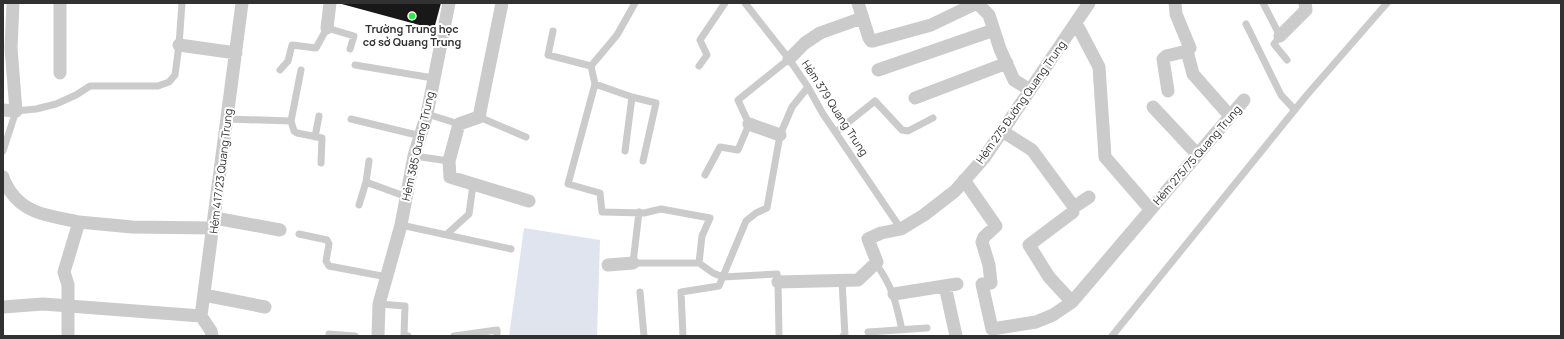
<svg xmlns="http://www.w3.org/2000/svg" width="1564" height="339" viewBox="0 0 1564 339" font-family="Manrope,sans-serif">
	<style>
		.green { fill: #dfe4ee }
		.building { fill: #181818 }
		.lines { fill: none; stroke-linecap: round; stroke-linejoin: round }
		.lane { stroke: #cbcbcb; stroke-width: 7 }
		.street { stroke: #cbcbcb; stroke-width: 13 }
		.poi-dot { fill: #30eb43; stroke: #fff; stroke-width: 1.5 }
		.labels { text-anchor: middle; stroke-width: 4; stroke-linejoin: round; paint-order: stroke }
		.poi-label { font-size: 11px; font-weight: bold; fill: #313131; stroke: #fff }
		.street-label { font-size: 11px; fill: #313131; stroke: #fff }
	</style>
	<rect width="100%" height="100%" fill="#fff"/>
	<path class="green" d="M524 228 600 240 597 336H509Z"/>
	<path class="building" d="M338 3H441L434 29Z"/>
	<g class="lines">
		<path class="lane" d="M635 3 617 35 591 66 595 84 568 184 600 193 602 212 644 213 661 209 710 218 702 236 699 263
			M745 3 789 59 808 87 823 114 901 229
			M1263 3 1280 36 1274 44 1287 60
			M1246 24 1281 95 1295 110
			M553 31 548 55 591 66
			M355 65 433 78
			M699 66 707 55 700 40 725 3
			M280 70 288 61 292 45 316 48 327 28 354 36 350 49
			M595 84 632 97 656 103 643 161
			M427 114 459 124
			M479 117 526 137
			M228 119 291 121 301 70
			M351 119 421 136
			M291 121 294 131 297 133 322 138 321 163
			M836 132 875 101 902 130 908 131 933 118
			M315 137 319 116
			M3 151 16 111 36 109 56 104 76 95 90 86H158L169 82 175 75 179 45 182 3
			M625 151 632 97
			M414 156 449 161
			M705 175 720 147 738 150 749 124 738 100 789 59
			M366 182 407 197
			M359 205 366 182 369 161
			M639 212 633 263H699L713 273 723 277 777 274 778 282 779 336
			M401 225 511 249
			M299 234 327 240 329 244 326 261 329 266 387 277
			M447 234 469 214 473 185
			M876 264C893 287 896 303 902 330
			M842 281 845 336H843
			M640 292 644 336
			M379 304 405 306 404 335 408 336
			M868 332 927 328
			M329 334 355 336
			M454 336 497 330V336
			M683 336 681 292 719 286 746 221 756 213 767 208 780 135 792 107 808 87
			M1112 336 1306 96 1387 3"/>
		<path class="street" d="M502 3 479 117 459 124 449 161 450 177 529 201
			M858 3 869 38 871 41H873L931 25 977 3
			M977 3 989 15 1000 49 1014 80 1030 90
			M1076 23 1099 67 1105 157 1150 209
			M327 28 330 3
			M1280 36 1306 10 1305 3
			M179 45 236 53
			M1187 51 1193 74 1230 116
			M789 59 805 43 820 33 862 18
			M878 70 994 30
			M60 73V3
			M1168 91 1163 59 1166 56 1187 51 1190 48 1176 14 1175 3
			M915 98 1007 63
			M1153 107 1197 154
			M3 110 16 111 11 48 13 3
			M749 124 780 135
			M1002 131 1032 150 1074 207 1073 212 1029 245 1049 277 1072 302
			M3 177C4 182 7 186 10 191 26 215 52 216 79 222L64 272 68 285V336
			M964 180 996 226 984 237 982 242 989 265 991 283 982 284 992 329 1036 322 1053 315 1072 302 1244 100
			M1074 207 1089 197
			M215 218 280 230
			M79 222 132 227 213 228
			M608 265 633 263
			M778 282 858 280 877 262 868 239 881 233 901 229 924 215 955 191 984 158 1089 3
			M945 286 956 336
			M894 294 957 284
			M204 295 265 307
			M3 307 43 304 201 316
			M212 336 211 331 201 316 242 3
			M378 336 379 304 401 225 414 156 427 114 449 3"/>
	</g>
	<circle class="poi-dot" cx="412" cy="16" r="4"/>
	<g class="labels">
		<g class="poi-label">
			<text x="412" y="33">Trường Trung học<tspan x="412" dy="13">cơ sở Quang Trung</tspan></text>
		</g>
		<g class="street-label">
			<text transform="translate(1021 102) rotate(-55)" y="4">Hẻm 275 Đường Quang Trung</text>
			<text transform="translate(835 108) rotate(57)" y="4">Hẻm 379 Quang Trung</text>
			<text transform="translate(418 146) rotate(-77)" y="4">Hẻm 385 Quang Trung</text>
			<text transform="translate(1197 155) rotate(-49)" y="4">Hẻm 275/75 Quang Trung</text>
			<text transform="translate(221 171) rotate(-83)" y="4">Hẻm 417/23 Quang Trung</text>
		</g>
	</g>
	<rect width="1564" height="339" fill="none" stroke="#313131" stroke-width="8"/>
</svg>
